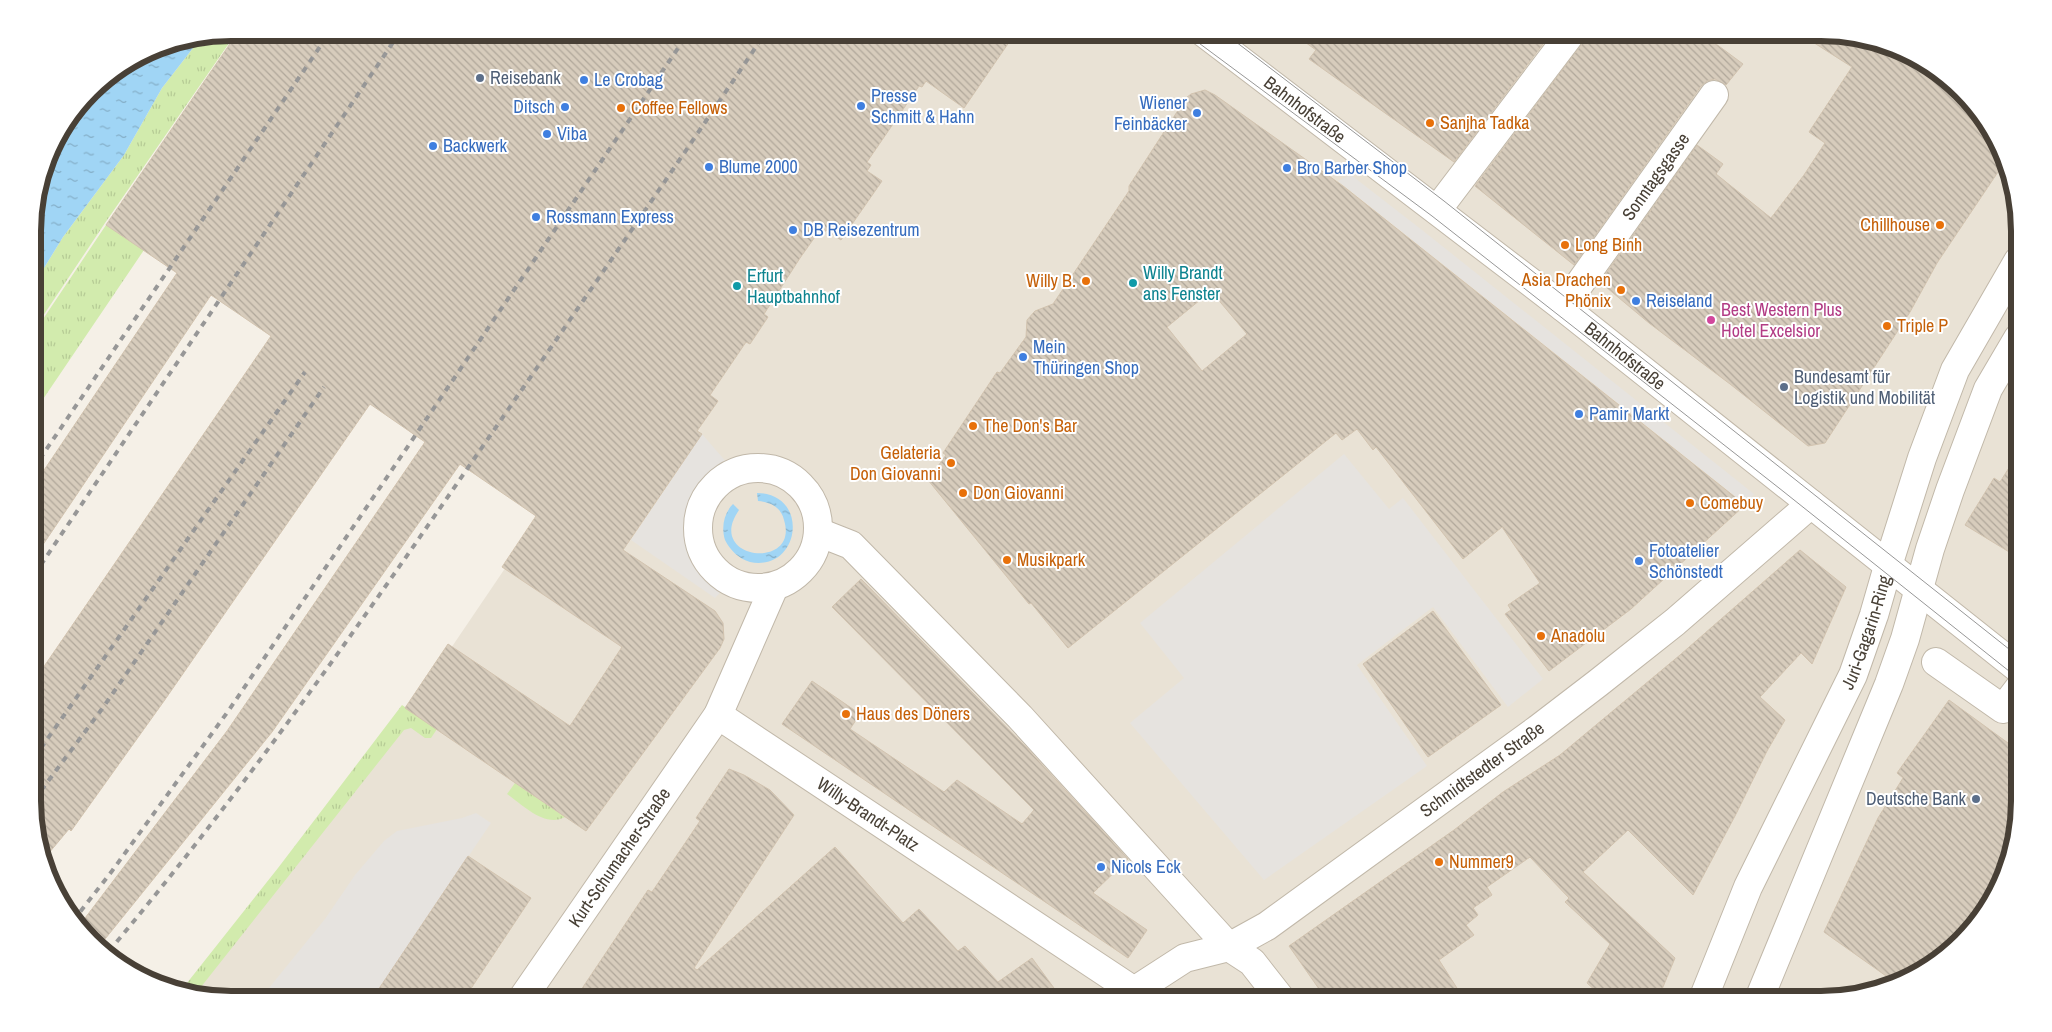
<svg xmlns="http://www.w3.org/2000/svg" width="2052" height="1032" viewBox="0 0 2052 1032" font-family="'Archivo Narrow',sans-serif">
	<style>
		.residential { fill: #e9e2d5 }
		.grass { fill: url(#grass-tufts) }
		.parking { fill: #e6e3df }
		.water { fill: url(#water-ripples) }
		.building { fill: url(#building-back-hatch); stroke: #d2c3af; fill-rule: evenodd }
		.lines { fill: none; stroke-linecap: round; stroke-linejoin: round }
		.minor-casing { stroke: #c1b8a9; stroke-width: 30 }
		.minor { stroke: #fff; stroke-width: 28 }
		.tram { stroke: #979797; stroke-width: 1 }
		.rail { stroke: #979797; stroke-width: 4; stroke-dasharray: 6 6; stroke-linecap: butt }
		.service-dot { fill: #5c6f8a; stroke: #fff; stroke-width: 2 }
		.shop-dot { fill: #3f7fe0; stroke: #fff; stroke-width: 2 }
		.food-dot { fill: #e8710a; stroke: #fff; stroke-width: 2 }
		.culture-dot { fill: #0f9aa8; stroke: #fff; stroke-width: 2 }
		.hotel-dot { fill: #d1479c; stroke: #fff; stroke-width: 2 }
		.labels { text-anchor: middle; stroke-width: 4; stroke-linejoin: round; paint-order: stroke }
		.service-label { font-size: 18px; fill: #4e5e75; stroke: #fff; text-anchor: start }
		.shop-label { font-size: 18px; fill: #366cbe; stroke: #fff; text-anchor: start }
		.food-label { font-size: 18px; fill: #c56008; stroke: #fff; text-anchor: start }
		.street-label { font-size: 18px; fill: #484036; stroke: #fff }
		.culture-label { font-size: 18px; fill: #0d838f; stroke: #fff; text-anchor: start }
		.hotel-label { font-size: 18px; fill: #b23c85; stroke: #fff; text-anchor: start }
		.rim { fill: none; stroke: #484036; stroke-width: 6 }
	</style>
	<defs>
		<pattern id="grass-tufts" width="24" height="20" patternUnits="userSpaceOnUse" patternTransform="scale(1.25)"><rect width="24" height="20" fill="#d2ebad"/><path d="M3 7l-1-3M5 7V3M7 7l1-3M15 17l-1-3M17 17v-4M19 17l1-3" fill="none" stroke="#b6cb95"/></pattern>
		<pattern id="water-ripples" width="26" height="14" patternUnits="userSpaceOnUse" patternTransform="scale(1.25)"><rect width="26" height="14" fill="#a0d5f5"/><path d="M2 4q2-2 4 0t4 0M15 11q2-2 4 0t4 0" fill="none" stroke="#84aec7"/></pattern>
		<pattern id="building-back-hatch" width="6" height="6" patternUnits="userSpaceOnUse" patternTransform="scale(1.25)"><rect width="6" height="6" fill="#d7ccbc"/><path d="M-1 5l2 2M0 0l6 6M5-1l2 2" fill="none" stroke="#b0a79a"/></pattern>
	</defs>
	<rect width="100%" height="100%" fill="#f5f0e7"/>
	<path class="residential" d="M868 33H1821L1908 53 1979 110 2004 155 2018 206 2019 801 1999 888 1970 932 1931 966 1884 989 1834 999H231L186 989 384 747Z"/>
	<path class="grass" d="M231 33H236L105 223 33 331V286L63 237 124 155 162 88 200 39Z
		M106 225 144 250 33 414V334Z
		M402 705 437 729 431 738H425L411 728 404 730 197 992 183 988 278 868Z
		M515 783 565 817C545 828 523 805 507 794Z"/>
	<path class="parking" d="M1351 175 1422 230 1754 494 1745 504 1338 181Z
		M702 434 735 472 718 482 702 504 697 529 706 560 730 582 715 598 631 540Z
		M1344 454 1389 509 1403 498 1543 679 1508 707 1433 607 1357 665 1427 766 1264 880 1130 723 1184 678 1140 623Z
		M476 813 491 823 372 999H260L325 919 355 875 384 841 397 831 462 818Z"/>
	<path class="water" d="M200 39 162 88 124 155 63 237 33 286V218L53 143 100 82 155 48Z
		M757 493C811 494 800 572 750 562 739 559 730 550 725 540 721 527 724 513 733 504L739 510C704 560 800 571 784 520 781 507 770 502 758 501Z"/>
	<path class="building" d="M238 32H1016L964 108 926 81 922 87 919 86 867 162 871 165 867 171 882 181 841 240 826 230 821 237 817 234 800 258 764 314 768 317 750 344 746 342 710 395 718 401 697 431 702 434 623 550 715 611 723 623 724 639 720 648 586 831 405 708 448 644 570 726 622 647 502 567 536 516 460 464 272 732 101 944 79 926 227 731 425 442 370 404 164 701 71 831 69 829 43 860 34 827V681L271 336 211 295 34 558V485L177 273 106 225Z
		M1291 32H1552L1454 162 1309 59 1316 50Z
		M1587 32H1700L1743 64 1726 85 1715 79 1707 81 1701 86 1574 265 1475 186 1584 41Z
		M1797 32H1821L1907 53 1979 110 2006 160 1937 263 1910 312 1825 443 1808 446 1730 384 1649 323 1600 282 1697 145 1723 164 1716 174 1771 218 1804 175 1825 143 1809 132 1852 67Z
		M1205 90 1215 95 1343 186 1745 505 1631 609 1549 671 1505 614 1511 610 1508 605 1540 583 1502 527 1463 559 1376 447 1373 450 1357 429 1342 440 1336 433 1068 648 1031 603 1029 604 928 480 946 455 943 453 997 372 1000 373 1026 337 1027 320 1035 311 1053 304 1129 191V186L1186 98 1191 94ZM1211 291 1247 334 1202 371 1167 327Z
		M2019 452V558L1965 525 1994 478 2000 482Z
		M1800 550 1846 587 1812 664 1801 653 1760 697 1785 720 1767 751 1736 814 1693 895 1628 830 1583 872 1675 958 1658 999H1605L1587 983 1610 944 1565 902 1569 898 1530 857 1487 887 1492 895 1473 908 1478 915 1466 925 1474 935 1439 960 1464 999H1326L1289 946 1454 830 1503 792 1560 755 1680 655Z
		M861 579 1026 747 1128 859 1093 893 1147 930 1128 958 782 724 812 681 860 714 850 729 944 792 957 780 1022 824 1034 810 832 607Z
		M1433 611 1501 705 1428 757 1363 664Z
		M1949 700 2019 751 2020 801 1999 889 1970 932 1931 966 1896 983 1824 932 1878 818 1903 778 1897 773Z
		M729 769 744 775 770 790 794 815 694 968 697 970 835 847 903 923 919 909 958 951 965 946 998 982 1032 958 1062 999H575L648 890 652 892 700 821 696 818Z
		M468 856 531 898 464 999H372Z"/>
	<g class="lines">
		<defs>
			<g id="minor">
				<path id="s1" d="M1203 32 1563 307 2019 669"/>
				<path d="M1437 210 1572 32"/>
				<path id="s2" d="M1563 307 1714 95"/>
				<circle cx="758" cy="528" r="60"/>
				<path d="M818 532 851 545 1020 717 1229 947 1252 962 1281 999"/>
				<path d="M1936 662 2003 709 2019 688"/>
				<path id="s3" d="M718 715 1134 991"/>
				<path id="s4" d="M522 999 718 715 774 587"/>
				<path id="s5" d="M1131 999 1134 991 1185 958 1229 947 1267 926 1538 729 1598 683 1675 622 1811 504"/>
				<path id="s6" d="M1703 999 1748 887 1853 675 1874 615 1891 556 1922 458 1955 370 2018 261"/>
				<path d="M1759 999 1889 684 1905 639 1930 549 1950 490 1988 389 2018 338"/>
			</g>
		</defs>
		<use href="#minor" class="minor-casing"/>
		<use href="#minor" class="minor"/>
		<path class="tram" d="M1184 32 1432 216 1779 488 2019 679
			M1223 32 1444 201 2019 657"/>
		<path class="rail" d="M33 469 330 32
			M34 575 400 32
			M34 758 305 372
			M34 800 102 709 324 387
			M73 921 112 871 229 710 689 32
			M109 951C241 794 358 627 474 459 572 317 670 175 766 32"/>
	</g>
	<g class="service-dot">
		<circle cx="480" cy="78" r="5"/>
		<circle cx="1784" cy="387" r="5"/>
		<circle cx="1976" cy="799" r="5"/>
	</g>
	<g class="shop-dot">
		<circle cx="584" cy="80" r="5"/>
		<circle cx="861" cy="106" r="5"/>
		<circle cx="565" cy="107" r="5"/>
		<circle cx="1197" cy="113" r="5"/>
		<circle cx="547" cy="134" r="5"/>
		<circle cx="433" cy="146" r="5"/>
		<circle cx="709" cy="167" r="5"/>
		<circle cx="1287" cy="168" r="5"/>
		<circle cx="536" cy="217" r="5"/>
		<circle cx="793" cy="230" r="5"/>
		<circle cx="1636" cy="301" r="5"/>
		<circle cx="1023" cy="357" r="5"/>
		<circle cx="1579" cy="414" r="5"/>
		<circle cx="1639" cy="561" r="5"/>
		<circle cx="1101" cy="867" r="5"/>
	</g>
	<g class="food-dot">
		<circle cx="621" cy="108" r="5"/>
		<circle cx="1430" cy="123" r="5"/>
		<circle cx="1940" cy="225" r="5"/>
		<circle cx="1565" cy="245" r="5"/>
		<circle cx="1086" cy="281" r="5"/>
		<circle cx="1621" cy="290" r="5"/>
		<circle cx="1887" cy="326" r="5"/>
		<circle cx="973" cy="426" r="5"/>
		<circle cx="951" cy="463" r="5"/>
		<circle cx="963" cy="493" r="5"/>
		<circle cx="1690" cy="503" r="5"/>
		<circle cx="1007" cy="560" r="5"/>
		<circle cx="1541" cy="636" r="5"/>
		<circle cx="846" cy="714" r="5"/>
		<circle cx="1439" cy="862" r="5"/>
	</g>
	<g class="culture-dot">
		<circle cx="1133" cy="283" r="5"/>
		<circle cx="737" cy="286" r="5"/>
	</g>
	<circle class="hotel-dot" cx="1711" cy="320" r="5"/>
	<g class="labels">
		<g class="service-label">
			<text x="490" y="84">Reisebank</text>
			<text x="1794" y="383">Bundesamt für<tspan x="1794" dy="21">Logistik und Mobilität</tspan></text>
			<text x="1966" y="805" text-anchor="end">Deutsche Bank</text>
		</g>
		<g class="shop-label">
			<text x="594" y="86">Le Crobag</text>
			<text x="871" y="102">Presse<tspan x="871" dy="21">Schmitt &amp; Hahn</tspan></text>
			<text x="1187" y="109" text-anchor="end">Wiener<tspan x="1187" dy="21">Feinbäcker</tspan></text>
			<text x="555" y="113" text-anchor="end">Ditsch</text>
			<text x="557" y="140">Viba</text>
			<text x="443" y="152">Backwerk</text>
			<text x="719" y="173">Blume 2000</text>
			<text x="1297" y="174">Bro Barber Shop</text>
			<text x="546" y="223">Rossmann Express</text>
			<text x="803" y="236">DB Reisezentrum</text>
			<text x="1646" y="307">Reiseland</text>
			<text x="1033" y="353">Mein<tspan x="1033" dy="21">Thüringen Shop</tspan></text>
			<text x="1589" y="420">Pamir Markt</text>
			<text x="1649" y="557">Fotoatelier<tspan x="1649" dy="21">Schönstedt</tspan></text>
			<text x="1111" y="873">Nicols Eck</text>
		</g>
		<g class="food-label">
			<text x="631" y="114">Coffee Fellows</text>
			<text x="1440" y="129">Sanjha Tadka</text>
			<text x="1930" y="231" text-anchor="end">Chillhouse</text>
			<text x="1575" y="251">Long Binh</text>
			<text x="1611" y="286" text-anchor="end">Asia Drachen<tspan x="1611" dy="21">Phönix</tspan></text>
			<text x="1076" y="287" text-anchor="end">Willy B.</text>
			<text x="1897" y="332">Triple P</text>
			<text x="983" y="432">The Don's Bar</text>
			<text x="941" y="459" text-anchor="end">Gelateria<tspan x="941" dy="21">Don Giovanni</tspan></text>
			<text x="973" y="499">Don Giovanni</text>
			<text x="1700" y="509">Comebuy</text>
			<text x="1017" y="566">Musikpark</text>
			<text x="1551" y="642">Anadolu</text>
			<text x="856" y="720">Haus des Döners</text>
			<text x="1449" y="868">Nummer9</text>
		</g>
		<g class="street-label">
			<text dy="6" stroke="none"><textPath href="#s1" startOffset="128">Bahnhofstraße</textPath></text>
			<text dy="6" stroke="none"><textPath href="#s2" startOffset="160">Sonntagsgasse</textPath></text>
			<text dy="6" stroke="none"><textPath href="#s1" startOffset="532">Bahnhofstraße</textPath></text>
			<text dy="6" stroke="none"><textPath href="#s6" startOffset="402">Juri-Gagarin-Ring</textPath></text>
			<text dy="6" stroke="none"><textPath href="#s5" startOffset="424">Schmidtstedter Straße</textPath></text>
			<text dy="6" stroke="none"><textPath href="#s3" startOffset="180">Willy-Brandt-Platz</textPath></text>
			<text dy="6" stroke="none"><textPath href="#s4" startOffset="172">Kurt-Schumacher-Straße</textPath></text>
		</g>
		<g class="culture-label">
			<text x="1143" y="279">Willy Brandt<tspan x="1143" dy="21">ans Fenster</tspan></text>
			<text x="747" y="282">Erfurt<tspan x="747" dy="21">Hauptbahnhof</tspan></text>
		</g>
		<g class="hotel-label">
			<text x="1721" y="316">Best Western Plus<tspan x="1721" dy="21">Hotel Excelsior</tspan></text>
		</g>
	</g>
	<path d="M0 0H2052V1032H0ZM231 41H1821A190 190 0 0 1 2011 231V801A190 190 0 0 1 1821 991H231A190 190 0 0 1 41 801V231A190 190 0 0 1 231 41Z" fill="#fff" fill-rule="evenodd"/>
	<path class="rim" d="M231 41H1821A190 190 0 0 1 2011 231V801A190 190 0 0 1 1821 991H231A190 190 0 0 1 41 801V231A190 190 0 0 1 231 41Z"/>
</svg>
